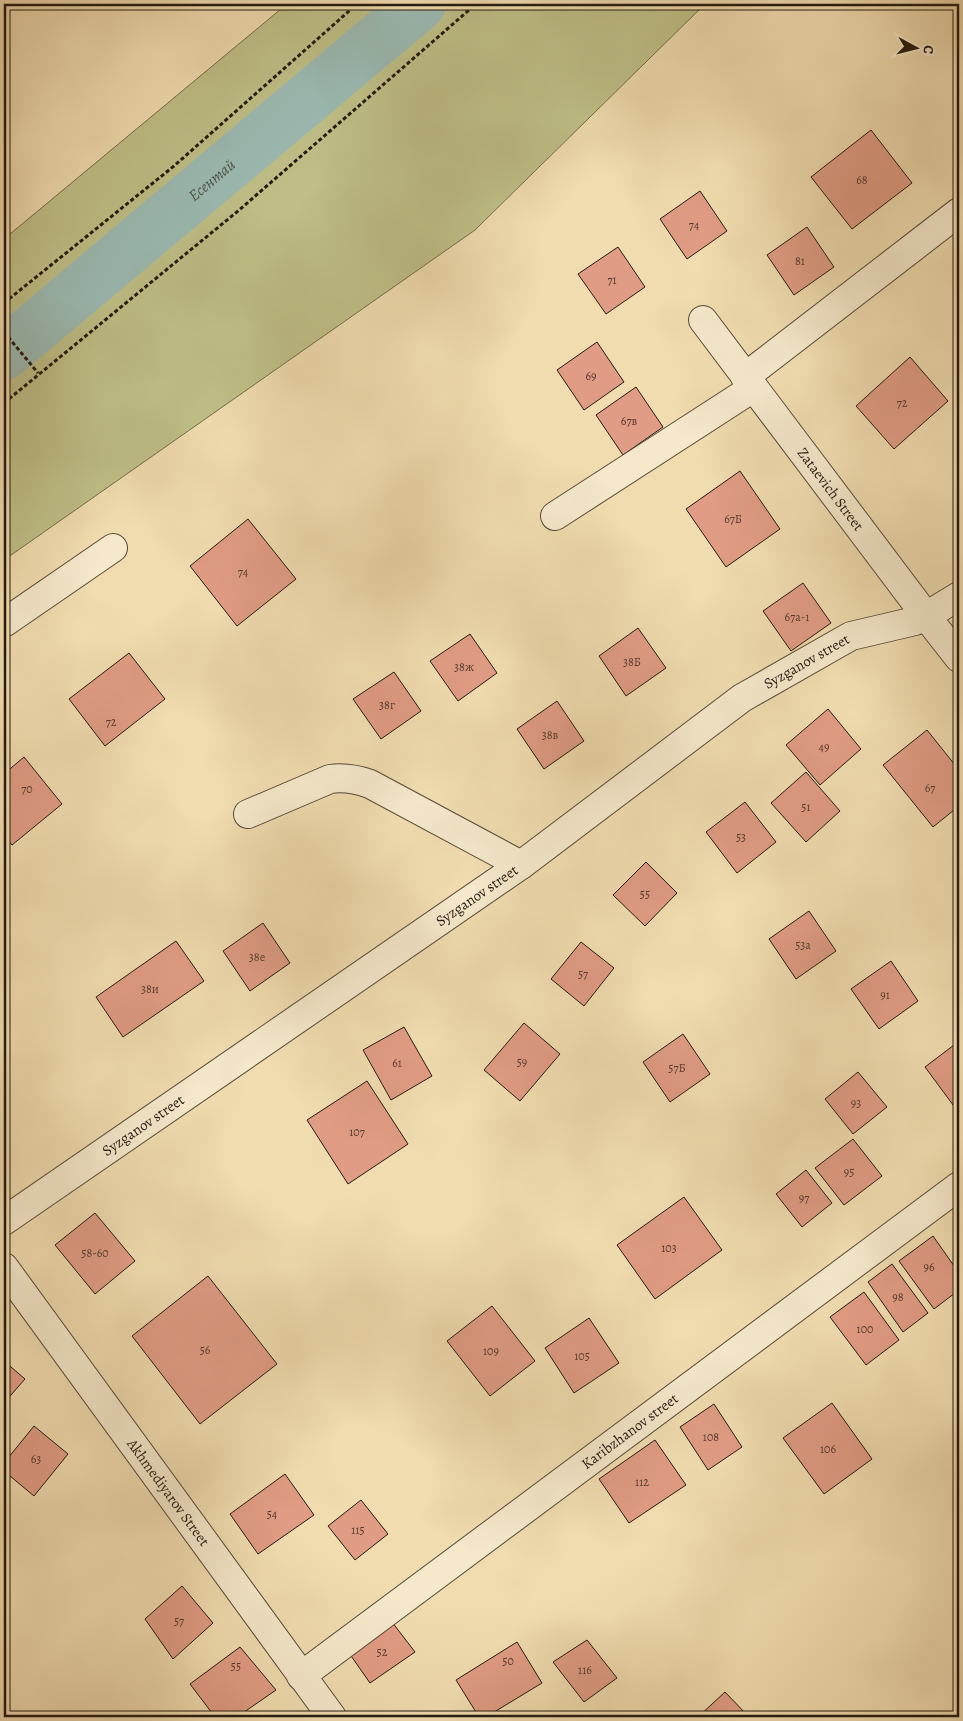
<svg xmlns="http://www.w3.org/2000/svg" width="963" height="1721" viewBox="0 0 963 1721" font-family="Alegreya,serif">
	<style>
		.green { fill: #bfbf87; stroke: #726c4c }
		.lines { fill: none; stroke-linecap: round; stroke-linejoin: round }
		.river { stroke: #9bbab2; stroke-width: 52 }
		.building { fill: #e09c84; stroke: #241a11 }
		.minor-casing { stroke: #574a38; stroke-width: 30 }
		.path { stroke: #241a11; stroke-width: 3; stroke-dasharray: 4 2.5; stroke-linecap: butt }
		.minor { stroke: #f5e8cb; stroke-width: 28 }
		.labels { text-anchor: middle; stroke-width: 4; stroke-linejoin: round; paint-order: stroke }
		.number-label { font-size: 12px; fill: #533a2e }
		.street-label { font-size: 15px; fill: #241a11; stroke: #f5e8cb }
		.water-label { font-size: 16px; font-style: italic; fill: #4e5249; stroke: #f5e8cb }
	</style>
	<rect width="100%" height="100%" fill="#f0dcaf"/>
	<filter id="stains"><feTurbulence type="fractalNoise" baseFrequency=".004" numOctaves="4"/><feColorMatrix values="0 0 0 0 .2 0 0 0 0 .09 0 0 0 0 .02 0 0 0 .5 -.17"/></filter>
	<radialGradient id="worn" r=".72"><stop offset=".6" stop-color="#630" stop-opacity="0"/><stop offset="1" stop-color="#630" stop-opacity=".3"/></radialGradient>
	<path class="green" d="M287 4H705L475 230 4 560V239Z"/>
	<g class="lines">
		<path class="river" id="s1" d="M4 354 420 4"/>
	</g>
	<path class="building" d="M871 130 912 183 852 229 811 177Z
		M700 191 727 231 687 259 660 219Z
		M807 227 834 267 794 295 767 255Z
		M618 247 645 287 606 314 578 274Z
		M597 342 624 382 584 410 557 370Z
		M910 357 948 401 894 449 856 406Z
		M636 387 663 427 623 455 596 415Z
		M740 471 780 529 726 567 686 509Z
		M248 519 296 579 237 626 190 566Z
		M803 583 831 623 791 651 763 611Z
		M638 628 666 668 626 696 599 656Z
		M470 634 497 673 458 701 430 661Z
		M129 653 165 699 105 746 69 699Z
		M394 672 421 711 381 739 353 699Z
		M557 701 584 741 544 769 517 729Z
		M828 709 861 749 820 785 786 745Z
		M927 730 959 770V806L933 827 883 765Z
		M24 757 62 804 12 845 4 835V774Z
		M806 772 840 811 806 842 771 803Z
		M745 802 776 842 737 873 706 832Z
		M646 862 677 893 645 926 613 895Z
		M809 911 836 951 796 979 769 939Z
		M263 923 290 963 250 991 223 951Z
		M176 941 204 981 123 1037 96 997Z
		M581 942 614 968 584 1006 551 979Z
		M891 961 918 1001 879 1029 851 989Z
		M524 1023 560 1054 520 1101 484 1070Z
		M404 1027 432 1076 391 1100 363 1050Z
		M683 1034 710 1074 670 1102 643 1062Z
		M954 1045 959 1052V1113L925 1067Z
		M858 1072 887 1107 853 1134 825 1099Z
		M367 1081 408 1144 348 1184 307 1120Z
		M853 1139 882 1176 844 1205 815 1168Z
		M806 1170 832 1203 802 1227 776 1194Z
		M684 1197 722 1250 655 1299 617 1245Z
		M95 1213 135 1261 95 1294 55 1245Z
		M933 1236 959 1273V1290L934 1309 899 1261Z
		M892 1264 928 1313 903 1332 868 1282Z
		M208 1276 277 1364 200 1424 132 1336Z
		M864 1292 899 1340 866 1365 830 1317Z
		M492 1306 535 1361 490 1396 447 1341Z
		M589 1318 619 1363 574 1393 545 1348Z
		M4 1361 25 1379 4 1403Z
		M832 1403 872 1459 824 1494 783 1438Z
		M714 1404 742 1447 708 1470 680 1427Z
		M34 1426 68 1454 34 1496 4 1471V1463Z
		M655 1440 686 1485 629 1523 599 1479Z
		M285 1474 314 1515 258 1554 230 1514Z
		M361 1500 388 1534 355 1560 328 1526Z
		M182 1586 213 1623 173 1659 145 1619Z
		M392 1622 415 1652 370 1683 349 1653Z
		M587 1640 617 1678 584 1702 553 1662Z
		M517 1642 542 1683 486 1717H479L456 1680Z
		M240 1647 276 1690 237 1717H215L190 1684Z
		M725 1692 749 1717H698Z"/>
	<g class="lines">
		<defs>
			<g id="minor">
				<path id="s2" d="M703 320 926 616 959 658"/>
				<path d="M745 377 959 212"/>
				<path d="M555 516 753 388"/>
				<path d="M4 623 113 548"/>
				<path d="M248 814 330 779C345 777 356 779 370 784L521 865"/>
				<path id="s3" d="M4 1221 521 865 742 698 851 636 915 621 926 616 959 596"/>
				<path id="s4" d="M4 1267 332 1717"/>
				<path id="s5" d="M301 1676 959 1186"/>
			</g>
		</defs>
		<use href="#minor" class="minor-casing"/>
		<path class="path" d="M4 303 174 166 357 4
			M4 332 38 373
			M4 403 238 211 476 4"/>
		<use href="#minor" class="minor"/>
	</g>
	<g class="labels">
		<g class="number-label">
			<text x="862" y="184">68</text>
			<text x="694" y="229">74</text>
			<text x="800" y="265">81</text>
			<text x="612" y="284">71</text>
			<text x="591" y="380">69</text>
			<text x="902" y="407">72</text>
			<text x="629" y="425">67в</text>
			<text x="733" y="523">67Б</text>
			<text x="243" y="576">74</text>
			<text x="797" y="621">67а-1</text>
			<text x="632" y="666">38Б</text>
			<text x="464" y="671">38ж</text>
			<text x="387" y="709">38г</text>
			<text x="111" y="726">72</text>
			<text x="550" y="739">38в</text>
			<text x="824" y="751">49</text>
			<text x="930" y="792">67</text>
			<text x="27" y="793">70</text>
			<text x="806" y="811">51</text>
			<text x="741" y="841">53</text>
			<text x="645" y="898">55</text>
			<text x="803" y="949">53а</text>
			<text x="257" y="961">38е</text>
			<text x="583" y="978">57</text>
			<text x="150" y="993">38и</text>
			<text x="885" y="999">91</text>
			<text x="522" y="1066">59</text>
			<text x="397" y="1067">61</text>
			<text x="677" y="1072">57Б</text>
			<text x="856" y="1107">93</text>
			<text x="357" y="1136">107</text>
			<text x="849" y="1176">95</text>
			<text x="804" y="1202">97</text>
			<text x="669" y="1252">103</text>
			<text x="95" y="1257">58-60</text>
			<text x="929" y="1271">96</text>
			<text x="898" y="1301">98</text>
			<text x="865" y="1333">100</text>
			<text x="205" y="1354">56</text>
			<text x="491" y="1355">109</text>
			<text x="582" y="1360">105</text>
			<text x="711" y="1441">108</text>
			<text x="828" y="1453">106</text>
			<text x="36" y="1463">63</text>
			<text x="642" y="1486">112</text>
			<text x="272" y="1518">54</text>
			<text x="358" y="1534">115</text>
			<text x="179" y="1625">57</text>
			<text x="382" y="1656">52</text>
			<text x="508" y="1665">50</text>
			<text x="236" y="1670">55</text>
			<text x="585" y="1674">116</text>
		</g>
		<g class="street-label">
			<text dy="5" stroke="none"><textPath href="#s2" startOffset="212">Zataevich Street</textPath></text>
			<text dy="5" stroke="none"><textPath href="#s3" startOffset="979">Syzganov street</textPath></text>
			<text dy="5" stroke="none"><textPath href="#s3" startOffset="574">Syzganov street</textPath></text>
			<text dy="5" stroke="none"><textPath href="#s3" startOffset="169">Syzganov street</textPath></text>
			<text dy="5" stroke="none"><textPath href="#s5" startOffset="410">Karibzhanov street</textPath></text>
			<text dy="5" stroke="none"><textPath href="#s4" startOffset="279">Akhmediyarov Street</textPath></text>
		</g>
		<g class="water-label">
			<text dy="6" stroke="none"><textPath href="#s1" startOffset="271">Есентай</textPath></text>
		</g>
	</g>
	<rect width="963" height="1721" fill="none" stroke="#f0dcaf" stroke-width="20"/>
	<rect x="5" y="5" width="953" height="1711" fill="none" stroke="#241a11" stroke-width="2.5"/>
	<rect x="10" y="10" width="943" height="1701" fill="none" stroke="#241a11"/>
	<g transform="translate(916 48) rotate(97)" stroke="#f5e8cb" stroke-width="4" paint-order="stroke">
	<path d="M0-4L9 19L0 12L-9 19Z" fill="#241a11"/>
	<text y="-8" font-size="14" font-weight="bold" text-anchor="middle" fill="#241a11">С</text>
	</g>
	<rect width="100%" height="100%" filter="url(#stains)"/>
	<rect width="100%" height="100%" fill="url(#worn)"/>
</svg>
